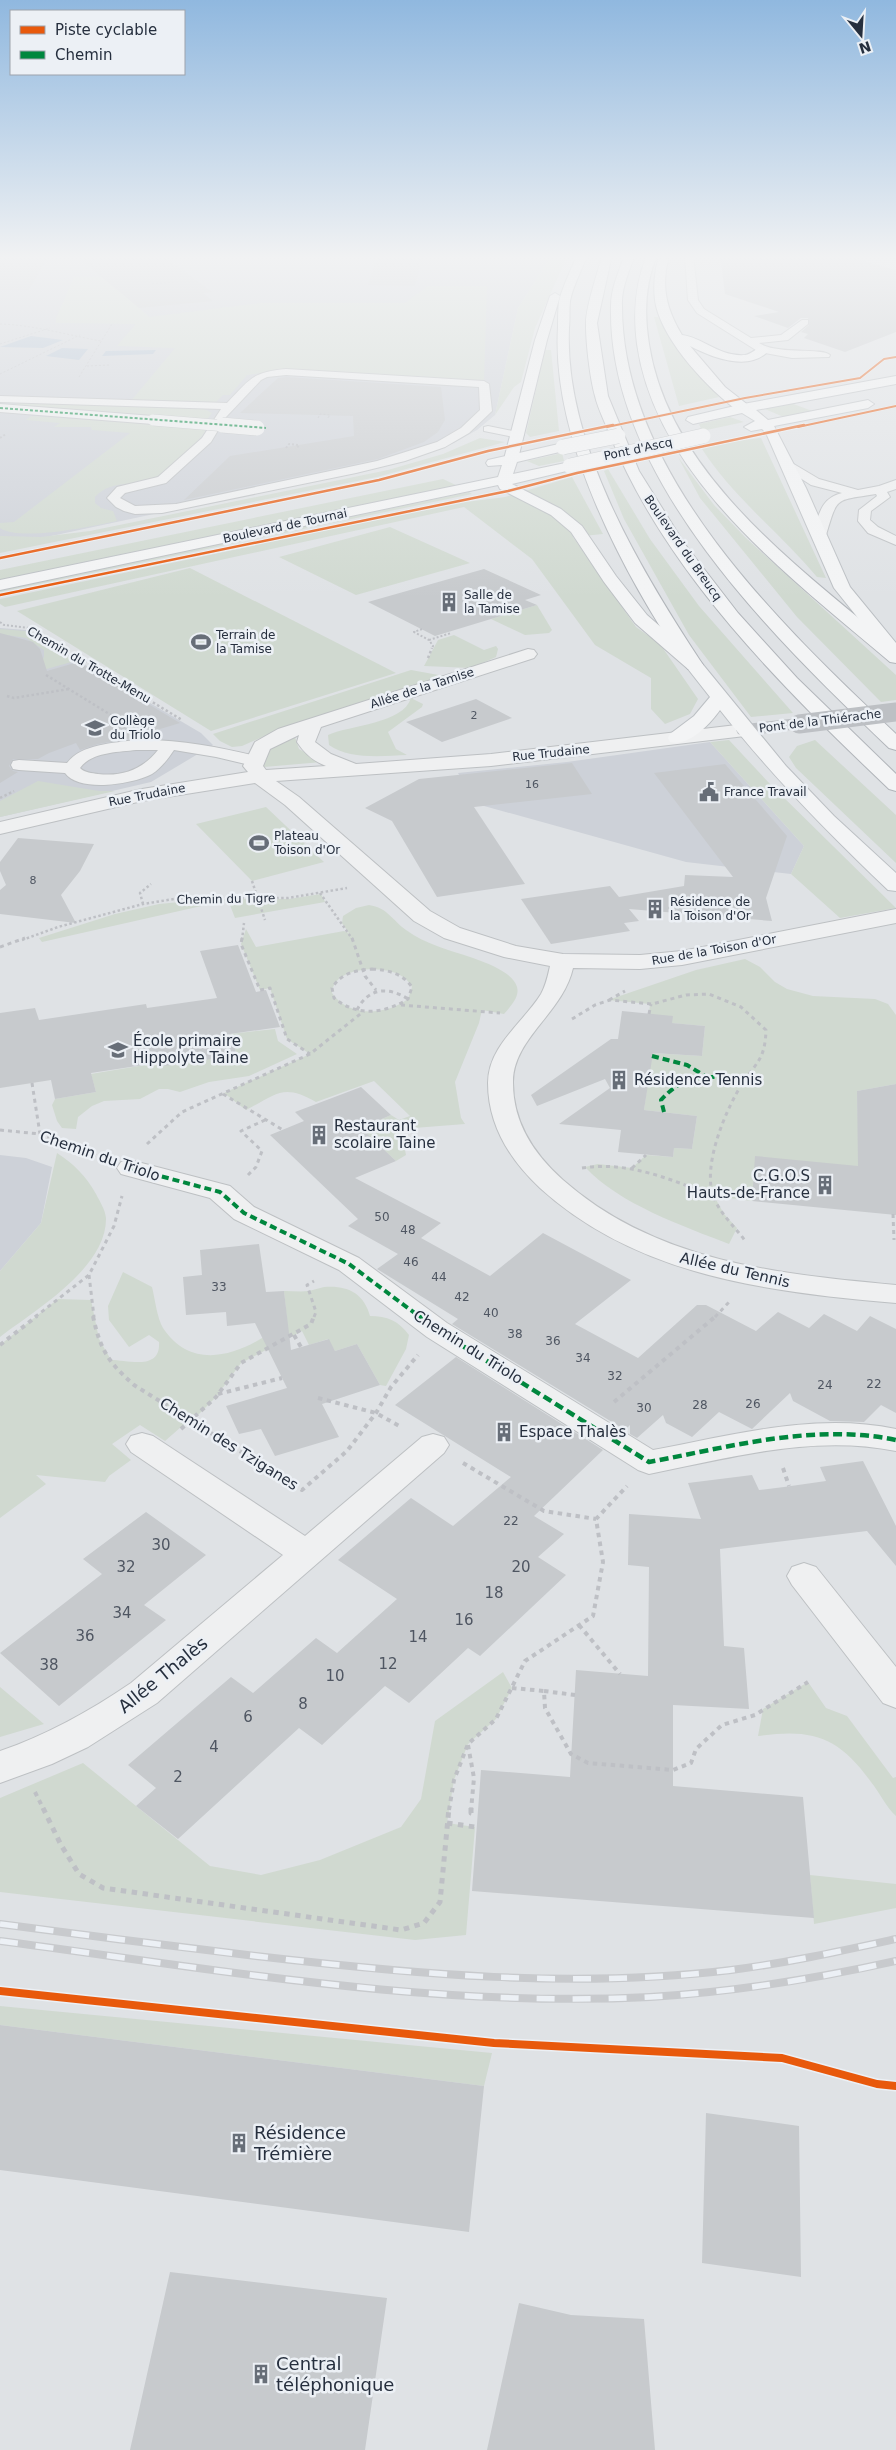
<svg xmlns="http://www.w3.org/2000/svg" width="896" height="2450" viewBox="0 0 896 2450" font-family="'DejaVu Sans',sans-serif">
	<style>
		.built { fill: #cdd1d8 }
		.green { fill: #d0d9d0; fill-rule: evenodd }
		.water { fill: #adbed1 }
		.building { fill: #c7cacd }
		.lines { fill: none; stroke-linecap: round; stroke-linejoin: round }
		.lane-casing { stroke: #bdc0c3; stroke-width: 2 }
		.street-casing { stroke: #bdc0c3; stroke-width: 2 }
		.primary-casing { stroke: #bbbfc3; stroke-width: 2 }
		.highway-casing { stroke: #b1b5ba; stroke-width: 2 }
		.path-far5 { stroke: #bec0c5; stroke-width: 1; stroke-dasharray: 2 2; stroke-linecap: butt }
		.path-far4 { stroke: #bec0c5; stroke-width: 2; stroke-dasharray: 2 2; stroke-linecap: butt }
		.path-far3 { stroke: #bec0c5; stroke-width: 2.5; stroke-dasharray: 2.5 2.5; stroke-linecap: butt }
		.path-far2 { stroke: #bec0c5; stroke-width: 3; stroke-dasharray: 4 4; stroke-linecap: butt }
		.path-far1 { stroke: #bec0c5; stroke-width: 4; stroke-dasharray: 4.5 4.5; stroke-linecap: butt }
		.path { stroke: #bec0c5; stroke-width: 5; stroke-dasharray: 5.5 5.5; stroke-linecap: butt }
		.lane { fill: #eff0f1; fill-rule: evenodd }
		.street { fill: #eff0f1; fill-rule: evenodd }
		.secondary { fill: #bdc0c4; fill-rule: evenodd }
		.primary { fill: #f3f4f5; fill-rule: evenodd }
		.highway { fill: #f3f4f5; fill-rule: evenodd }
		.rail-casing { stroke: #c8cacd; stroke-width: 8 }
		.rail { stroke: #ecf0f5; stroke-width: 5.5; stroke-dasharray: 18; stroke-linecap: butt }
		.street-bridge-far1-casing { stroke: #bdc0c3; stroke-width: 12; stroke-linecap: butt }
		.street-bridge-casing { stroke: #bdc0c3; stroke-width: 16; stroke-linecap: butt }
		.primary-bridge-casing { stroke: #bbbfc3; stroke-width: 16; stroke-linecap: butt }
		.street-bridge-far1 { stroke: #eff0f1; stroke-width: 11 }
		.street-bridge { stroke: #eff0f1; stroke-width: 15 }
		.secondary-bridge { stroke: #bdc0c4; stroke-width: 19 }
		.primary-bridge { stroke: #f3f4f5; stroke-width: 15 }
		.quiet-far2 { stroke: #00873e; stroke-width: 2; stroke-dasharray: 3 2; stroke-linecap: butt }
		.quiet-far1 { stroke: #00873e; stroke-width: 4; stroke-dasharray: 7 4; stroke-linecap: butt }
		.quiet { stroke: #00873e; stroke-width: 4.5; stroke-dasharray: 9 4.5; stroke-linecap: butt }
		.cycleway-far2-casing { stroke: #ecf0f5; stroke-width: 3 }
		.cycleway-far1-casing { stroke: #ecf0f5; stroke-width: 4.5 }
		.cycleway-casing { stroke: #ecf0f5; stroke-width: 11 }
		.cycleway-far2 { stroke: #e8590c; stroke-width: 2 }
		.cycleway-far1 { stroke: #e8590c; stroke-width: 2.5 }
		.cycleway { stroke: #e8590c; stroke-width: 8 }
		.labels { text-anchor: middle; stroke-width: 5; stroke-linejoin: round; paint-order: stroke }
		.far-number-label { font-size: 11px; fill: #4f5662 }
		.far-street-label { font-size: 12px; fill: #262f3e; stroke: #ecf0f5 }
		.far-poi-label { font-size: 12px; fill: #262f3e; stroke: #ecf0f5; text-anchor: start }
		.number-label { font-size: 12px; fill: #4f5662 }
		.poi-label { font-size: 15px; fill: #262f3e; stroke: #ecf0f5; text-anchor: start }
		.street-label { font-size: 15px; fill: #262f3e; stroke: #ecf0f5 }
		.near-number-label { font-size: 15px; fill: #4f5662 }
		.near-street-label { font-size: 18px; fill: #262f3e; stroke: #ecf0f5 }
		.near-poi-label { font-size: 18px; fill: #262f3e; stroke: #ecf0f5; text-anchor: start }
	</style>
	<rect width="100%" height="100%" fill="#dfe2e5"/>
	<path class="built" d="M0 255H552L518 308 495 415 477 430 454 443 401 461 0 547Z
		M0 628 26 630 201 733 213 745 151 782 0 817Z
		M710 742 804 846 791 874 686 862 477 804 458 773 567 762Z
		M0 1155 26 1158 52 1167 41 1223 0 1271Z"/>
	<path class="green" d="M552 255H568L535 328 521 382 514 387 495 415 518 308Z
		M74 277H104L149 317 260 303H405L428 286H487L484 384 276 371 247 375 230 395H223L216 402 131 401 175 348 117 346 136 324 56 323V318Z
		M654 317H658L719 397 679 406Z
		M545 350H551L559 431 530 437 526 433Z
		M24 400 196 405 212 413 206 421 120 414 121 412 98 413 11 406Z
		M788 402 815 412 786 418 760 407Z
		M31 416 205 428V432C198 442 168 471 156 477 136 488 112 478 95 497V503L101 508 113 511 117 521C93 526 20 542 0 528V523L14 522 130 433 92 430 91 427H54L60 423 26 420Z
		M730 417 744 422 702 431 699 424Z
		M480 438 505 442 377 477 0 553V536L41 537 90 531 388 470 443 454Z
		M761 438 826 578 817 577C780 533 733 497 702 449L728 442Z
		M562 453 564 461 539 466 527 461Z
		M678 457 714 505 746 538 896 675V700L881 702 797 617 700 498Z
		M608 469 650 539 699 606 793 713 751 717 689 635 624 519 604 471Z
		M572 477 603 534 573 537 636 627 660 644 698 699 690 714 665 724 651 709V678L595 645 532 559 464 507 5 607 0 604V599L328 530 466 502 505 497Z
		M443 479 460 487 0 581V570Z
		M469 492 472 494 0 592V590Z
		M390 527 470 563 356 595 279 557Z
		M190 568 396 673 211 731 17 611Z
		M537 605 552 630 549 633 525 635 491 619Z
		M0 629 25 631 75 661 43 670 40 664 44 657V650L26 638 0 634Z
		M454 635 484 650 496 646 498 649 496 657 471 668 424 666 438 640Z
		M411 670 444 676 278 730 242 746 232 747 220 741 213 734Z
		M411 698 423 704 422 707 388 732 396 749 407 755C384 756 349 760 329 745L328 735C350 725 403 724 411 698Z
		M295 737 299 749 322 762 264 767 262 763 272 745Z
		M729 740 770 784 896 908 840 918 791 874 804 846 710 742Z
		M815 740 896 815V863L796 768 789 757 797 746Z
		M38 781 99 791H115L0 817V801Z
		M266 807 324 862 252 881 196 824Z
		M321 894 325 902 235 918 228 900 42 942 39 938 115 914 159 904 212 899H289Z
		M369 905C388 908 392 920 406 930 416 937 426 942 437 946 456 954 511 965 517 987 520 997 510 1007 504 1014L482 1010 479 1023 455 1082 461 1118 465 1124 401 1129 406 1155 396 1161 361 1128 391 1115 399 1120 410 1116 374 1081 316 1102C283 1083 277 1094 246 1110L224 1093 310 1054 287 1039 270 988 260 990 241 944 246 929 256 947 344 931 349 933 342 923 343 916 356 908ZM372 969C388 970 404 972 412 987L408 999C385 1016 348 1017 332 993 333 974 356 970 372 969Z
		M745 959 760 967 775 982 787 989 813 996 875 999 888 1004 896 1015V1084L857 1091 858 1121 896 1170 752 1201 714 1196 724 1214 737 1228 729 1244C683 1226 619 1204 585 1167L598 1164 632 1168 646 1155 673 1157 674 1148 692 1149 697 1116 644 1110 652 1053 702 1056 705 1026 671 1023 649 1014 650 1004 608 1000 696 970Z
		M275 1029 278 1041 297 1054 249 1076 209 1082 180 1092 168 1089H159L140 1099 104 1101 92 1106 78 1117 76 1129 62 1128 57 1121 52 1105 55 1099 96 1092 91 1074 163 1062 237 1055 230 1034Z
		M57 1153C74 1164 86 1176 96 1194 100 1202 105 1209 106 1218 107 1268 35 1310 0 1337V1271L41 1223Z
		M123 1272 152 1287C155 1299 157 1318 163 1328 196 1378 253 1349 287 1320L284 1291C292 1291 301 1292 309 1291 314 1290 319 1288 324 1287 347 1285 364 1293 370 1316 387 1316 399 1321 409 1335L406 1349 386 1386 380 1385 357 1344 335 1351 328 1339 309 1345 302 1331 241 1363 216 1397 191 1422 189 1420 165 1441 140 1425 112 1444 131 1460 109 1476 105 1482 36 1475 46 1484 0 1518V1345L58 1299 91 1300 99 1339 111 1360C128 1360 161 1371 159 1342L149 1335 129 1347 109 1320 108 1306Z
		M503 1672 512 1688 496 1719 468 1744 454 1780 447 1823 475 1827 466 1935 415 1940 0 1892V1798L83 1763 210 1866 261 1875 320 1860 401 1827 421 1799 435 1721Z
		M808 1682 826 1708 847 1716 893 1778 896 1777V1816C886 1807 880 1793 871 1782 839 1737 813 1728 758 1736L763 1709Z
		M0 1687 44 1724 0 1737Z
		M810 1875 896 1884V1908L814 1924Z
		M0 2006 492 2053 484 2086 0 2025Z"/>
	<path class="water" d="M31 336 63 340 43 348 0 347Z
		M62 348 88 349 79 360 46 356Z
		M156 350 153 354 102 356 106 351Z"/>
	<path class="building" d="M0 255H49L29 290H0Z
		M75 255H162L212 292 203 293 213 301 139 308Z
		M397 255H423L415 286 368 285 377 257Z
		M720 255H843L896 270V332L845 352 804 338 808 334 801 332 809 325 808 318H801L788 328 754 316 779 312 725 294Z
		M286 377 441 387 445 420 438 432 424 442 378 459 184 500 230 456 354 436 353 416 240 413 278 378Z
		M484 569 541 595 525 600 537 605 435 636 368 602Z
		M0 633 33 642 40 649 47 671 78 662 180 723 127 739 98 744 80 750 76 743 49 753 38 759H13L9 766 13 771 18 772 0 783Z
		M476 699 512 718 442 742 406 722Z
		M572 763 592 794 474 807 525 884 437 897 392 821 365 808 419 779Z
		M725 764 787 836 766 898 772 921 629 909 639 921 624 923 630 931 551 944 521 899 610 886 619 897 684 886 685 875 733 877 654 773Z
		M18 838 94 844 80 871 61 895 76 923 0 914V890L6 885 0 871V862Z
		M238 945 256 992 266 990 280 1027 230 1034 237 1055 164 1066 163 1062 91 1073 96 1092 55 1099 51 1080 0 1088V1013L35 1008 39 1020 146 1004 147 1008 217 998 200 951Z
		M622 1011 673 1016 672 1023 705 1026 702 1056 653 1053 644 1110 697 1116 692 1149 674 1148 673 1157 618 1152 621 1130 559 1124 610 1088 605 1079 537 1106 531 1095 611 1039H618Z
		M896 1084V1215L752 1201 755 1156 858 1166 857 1091Z
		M361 1087 391 1115 361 1128 396 1161 355 1178 441 1223 421 1238 490 1276 543 1233 631 1280 575 1324 638 1358 697 1305H706L756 1331 778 1312 809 1328 824 1314 857 1331 870 1316 896 1329V1413L881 1405 864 1422 830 1421 793 1401 790 1393 752 1429 719 1412 692 1437 666 1423 663 1415 637 1438 630 1434V1425L625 1430 452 1324 458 1319 377 1269 398 1254 348 1226 358 1219 270 1135 304 1121 295 1112Z
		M259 1244 266 1292 284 1291 291 1350 329 1339 335 1351 357 1344 380 1385 322 1404 339 1437 275 1456 261 1429 239 1434 226 1406 287 1388 255 1323 227 1326 226 1312 186 1315 183 1277 202 1275 200 1250Z
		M456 1357 603 1450 534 1516 564 1534 538 1557 566 1575 480 1656 468 1648 409 1703 385 1686 322 1745 299 1728 178 1839 136 1806 156 1788 128 1765 231 1677 253 1693 316 1638 337 1653 397 1599 338 1560 411 1498 453 1526 511 1477 395 1405Z
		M863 1461 896 1526V1566L867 1531 720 1549 724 1646 744 1648 749 1709 673 1705V1786L803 1797 814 1918 472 1891 481 1770 570 1777 576 1670 648 1676 649 1567 628 1565 629 1514 701 1519 688 1483 752 1475 759 1490 784 1487 826 1481 820 1467Z
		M146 1512 206 1555 144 1605 166 1620 59 1706 0 1653 102 1574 83 1559Z
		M0 2025 484 2086 469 2232 0 2170Z
		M706 2113 799 2126 801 2277 702 2263Z
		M170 2272 387 2298 365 2450H130Z
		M519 2303 571 2315 644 2319 655 2450H487Z"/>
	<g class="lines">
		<defs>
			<path id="lane" d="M685 255H693L698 300 704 309 751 338 781 335 802 320H808V324L788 340 759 343C778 355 821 347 830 355L829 357 792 358 759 352 697 313 688 300Z
				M286 369 484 381 489 384 492 411 469 433 445 447 405 461 356 473 162 513 135 514 124 511 116 507 107 498 117 487 158 477 202 438 221 409 0 402V396L227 403C250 379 252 372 286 369ZM286 375 479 387 480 410 461 428 437 442 377 461 176 504 135 506 120 498 125 493 166 483 211 442 226 417 261 380 267 377Z
				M488 426 522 433 524 435 518 438 484 431V427Z
				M787 460 819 479 858 490 879 486 896 480V489L887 492 890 497 871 511 870 520 878 527 896 536V545L868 533 858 521 859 510 877 496 876 494C835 501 838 495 826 535L824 538H814L812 535C819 516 820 498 842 493L811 485 783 467 781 464 783 461Z
				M136 740C179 739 219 747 260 757L262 761 260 765 254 766 216 757 174 750C168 759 161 768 152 774 134 784 79 793 65 773L19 770 13 769 11 765 13 761 19 760 67 763C81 744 114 743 136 740ZM136 750H158C143 769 123 777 98 774 92 773 85 773 80 768 91 752 119 752 136 750Z"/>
			<path id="street" d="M0 404 153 416 160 420 153 424 0 412Z
				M528 649 534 650 537 654 534 658 321 727 315 742 331 754 356 764 491 754 745 724 752 726 754 730 752 734 745 736 491 766 276 781 299 797 430 911 460 928 516 946 563 954 640 955 682 951 896 909V923L682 965 640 969 573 968C563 1013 512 1039 513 1083 513 1123 534 1154 563 1180 656 1262 778 1274 896 1285V1303C770 1292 638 1277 540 1188 510 1160 488 1125 488 1083 488 1046 523 1023 541 994 546 985 548 975 550 966L504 957 444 938 414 921 285 805 255 783 142 801 0 834V822L142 789 248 772 243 766 255 742 278 729ZM299 735 297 742C305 754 313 761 326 766L266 770 263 766 270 749Z
				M130 1160 230 1186 254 1207 359 1258 447 1323 653 1450C733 1435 815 1412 896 1429V1451C813 1434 730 1458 649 1474L638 1470 427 1337 339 1270 234 1219 210 1198 121 1174 117 1168 121 1162Z
				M142 1433 153 1436 305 1536 422 1437 433 1434 444 1437 449 1445 444 1453 157 1703 88 1747 52 1764 0 1783V1751C47 1735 90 1711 131 1683L283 1555 131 1452 126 1444 131 1436Z
				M804 1563 816 1567 896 1667V1708L883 1703 792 1585 787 1576 792 1567Z"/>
			<path id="primary" d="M896 376V384L756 410 768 420 868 400 874 404 868 408 774 426 806 488 850 587 896 643V659L890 658 834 588 766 433 762 429 751 431 744 427 755 421 742 413 693 424 686 420 688 417 743 404Z
				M563 443 570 447 568 450 517 462 513 474 570 462 575 463 577 466 575 469 512 484 561 509 582 526 616 576 647 615 700 661 786 766 834 816 896 873V891L888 890C828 833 771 775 720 710 710 724 689 747 670 742L668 738 670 734 694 716 710 697 688 669 635 623 604 582 571 532 551 515 500 489 498 485 0 590V580L498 477 502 465 488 466 486 463 488 460Z"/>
			<path id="highway" d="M577 255H587C582 270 573 286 570 301 569 310 570 319 569 328 564 444 641 571 703 665L700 669H688C625 578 551 440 558 327 558 319 558 309 559 301 563 286 571 270 577 255Z
				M602 255H612L597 323 608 396 639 471 684 543 738 613 797 678 896 774V791L889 789C783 688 666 573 610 435 605 422 598 409 595 396 590 378 586 344 586 325 585 308 598 273 602 255Z
				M625 255H635C629 271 621 289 622 306 622 475 782 626 896 734V750L889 748C774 638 607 477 611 306 611 288 619 271 625 255Z
				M647 255H657C645 284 644 313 649 344 669 475 801 569 896 649V663L890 662C793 579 656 479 637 344 633 313 635 284 647 255Z
				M663 257 668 260C661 288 667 310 682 335 702 337 719 357 745 355 752 354 756 348 763 346L769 350C750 373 711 357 690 346L725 387 748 405 749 408 748 411H738C708 389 665 343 656 306 653 291 654 275 658 260Z
				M555 293 560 296 547 340 518 459 511 463 506 462 504 459 535 340 550 296Z"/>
		</defs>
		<use href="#lane" class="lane-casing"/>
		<use href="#street" class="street-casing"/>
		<use href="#primary" class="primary-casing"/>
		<use href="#highway" class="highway-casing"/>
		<path class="path-far5" d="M891 255 896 257
			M285 262 327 255
			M152 284 175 282
			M0 324C34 325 67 335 101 341
			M0 344 50 328
			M87 366 109 365
			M0 374 80 335
			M79 377 112 324
			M318 418 320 414 330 415 327 419"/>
		<path class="path-far4" d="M0 438 6 434
			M286 448 289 444 299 445 296 449
			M0 622 4 625 30 628 65 649
			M422 629 414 632 429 640 433 646 432 649
			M429 640 451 633"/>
		<path class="path-far3" d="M63 648 182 720
			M428 658 432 648
			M46 675 119 720
			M7 696 14 698 69 689
			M0 798 14 791
			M252 881 265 920
			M320 893 353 940
			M143 904 140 893 151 884
			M22 940 58 927 143 904 180 898H288L347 888
			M242 940 244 923"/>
		<path class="path-far2" d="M242 938 241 944 260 990 270 988 287 1039 310 1054
			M352 938 365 976 376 990
			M0 947 25 938
			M372 969C388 970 402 973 412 987L408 999C384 1014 357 1017 334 998L332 988C341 973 356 970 372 969Z
			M609 1000 625 991
			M401 1005 500 1013
			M357 1010C368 988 388 986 408 999
			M649 1014 651 1004
			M572 1019 595 1005 610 1000 652 1004 686 995 709 994 741 1007 766 1030C765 1058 758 1061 744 1081 726 1108 701 1167 714 1198 721 1215 736 1228 746 1242
			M32 1083 40 1134
			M223 1094 283 1130
			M0 1130 40 1134 100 1157
			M147 1144 182 1112 310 1054 364 1011
			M582 1168C629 1161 670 1179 713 1196
			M632 1168 646 1155
			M248 1175 256 1167 262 1151 241 1131 265 1120
			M893 1214 894 1240
			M89 1275 94 1317
			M35 1317 89 1275 114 1226 122 1196
			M314 1317 316 1312 307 1285 314 1281
			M715 1317 730 1301"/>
		<path class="path-far1" d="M93 1316C100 1350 109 1363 134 1385L302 1490 347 1451 376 1413 391 1387 418 1355
			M294 1335 301 1347
			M0 1345 37 1316
			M218 1394 282 1378
			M318 1398 376 1413 401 1427
			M614 1402 716 1316
			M181 1429 216 1397 241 1363 311 1324 314 1316
			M463 1463 544 1511 596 1519
			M783 1468 789 1486
			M579 1625 620 1674
			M512 1688 544 1691 545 1708 571 1754 588 1763 673 1770 691 1763 696 1749 722 1725 755 1715 808 1682
			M544 1691 575 1695
			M468 1745 474 1778 471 1810
			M35 1792 44 1810
			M449 1810 454 1780 468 1744 496 1719 525 1661 593 1616 603 1562 596 1519 627 1486"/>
		<path class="path" d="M43 1808 61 1845 79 1874 103 1888 401 1930 424 1923 440 1902 449 1808
			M471 1808V1813L476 1814
			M447 1823 475 1827"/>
		<use href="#lane" class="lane"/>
		<use href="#street" class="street"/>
		<path class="secondary" d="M799 718 806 720 808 724 806 728 745 736 738 734 736 730 738 726 745 724Z"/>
		<use href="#primary" class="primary"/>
		<use href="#highway" class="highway"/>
		<defs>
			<path id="rail" d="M0 1924C85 1935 171 1946 256 1956 413 1974 574 1989 731 1970 787 1963 841 1951 896 1939
				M0 1941C215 1969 432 2008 650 1997 733 1992 815 1979 896 1961"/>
		</defs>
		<use href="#rail" class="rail-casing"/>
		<use href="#rail" class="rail"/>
		<defs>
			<path id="street-bridge-far1" d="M153 420 238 427"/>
			<path id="street-bridge" d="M222 425 257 428"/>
			<path id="primary-bridge" d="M563 447 618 436
				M570 466 703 436"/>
		</defs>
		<use href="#street-bridge-far1" class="street-bridge-far1-casing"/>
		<use href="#street-bridge" class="street-bridge-casing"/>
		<use href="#primary-bridge" class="primary-bridge-casing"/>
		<use href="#street-bridge-far1" class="street-bridge-far1"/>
		<use href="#street-bridge" class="street-bridge"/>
		<path class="secondary-bridge" d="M799 724 896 712"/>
		<use href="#primary-bridge" class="primary-bridge"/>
		<path class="quiet-far2" d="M0 408 266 428"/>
		<path class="quiet-far1" d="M652 1056 687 1065 705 1076
			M664 1112 661 1100C687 1071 710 1076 745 1080
			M130 1168 220 1192 244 1213 349 1264 420 1317"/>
		<path class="quiet" d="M419 1316 437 1330 649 1462C730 1447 813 1423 896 1440"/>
		<defs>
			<path id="cycleway-far2" d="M607 427 745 398 860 378 884 359 896 357
				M798 427 896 406"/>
			<path id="cycleway-far1" d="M0 558 379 480 488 451 613 425
				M0 595 508 491 577 473 804 425"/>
			<path id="cycleway" d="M0 1991 494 2043 782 2058 877 2084 896 2086"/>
		</defs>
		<use href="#cycleway-far2" class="cycleway-far2-casing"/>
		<use href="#cycleway-far1" class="cycleway-far1-casing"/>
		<use href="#cycleway" class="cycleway-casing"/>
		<use href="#cycleway-far2" class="cycleway-far2"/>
		<use href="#cycleway-far1" class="cycleway-far1"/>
		<use href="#cycleway" class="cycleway"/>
	</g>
	<linearGradient id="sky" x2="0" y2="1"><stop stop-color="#90b8df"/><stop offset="0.43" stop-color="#f1f2f3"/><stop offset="1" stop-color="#f1f2f3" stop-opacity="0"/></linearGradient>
	<rect width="896" height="598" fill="url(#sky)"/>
	<defs>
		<symbol id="building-bare" viewBox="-9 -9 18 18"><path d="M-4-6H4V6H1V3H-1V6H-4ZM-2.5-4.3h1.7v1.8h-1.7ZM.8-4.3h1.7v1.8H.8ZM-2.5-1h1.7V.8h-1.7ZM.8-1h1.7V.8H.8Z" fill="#676e78" stroke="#ecf0f5" stroke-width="2.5" paint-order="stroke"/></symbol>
		<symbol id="stadium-bare" viewBox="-9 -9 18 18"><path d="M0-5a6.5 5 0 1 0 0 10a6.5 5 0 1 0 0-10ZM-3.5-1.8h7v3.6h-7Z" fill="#676e78" stroke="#ecf0f5" stroke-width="2.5" paint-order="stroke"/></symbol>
		<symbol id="school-bare" viewBox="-9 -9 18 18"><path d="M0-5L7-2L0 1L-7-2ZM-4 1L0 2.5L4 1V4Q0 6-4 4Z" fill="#676e78" stroke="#ecf0f5" stroke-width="2.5" paint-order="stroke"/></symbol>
		<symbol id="civic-bare" viewBox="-9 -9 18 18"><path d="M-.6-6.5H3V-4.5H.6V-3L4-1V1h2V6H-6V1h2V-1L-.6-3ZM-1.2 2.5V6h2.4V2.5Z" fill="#676e78" stroke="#ecf0f5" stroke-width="2.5" paint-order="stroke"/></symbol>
	</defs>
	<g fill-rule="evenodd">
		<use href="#building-bare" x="435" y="588" width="28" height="28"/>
		<use href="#stadium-bare" x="187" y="628" width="28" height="28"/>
		<use href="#school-bare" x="81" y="714" width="28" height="28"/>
		<use href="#civic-bare" x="695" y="778" width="28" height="28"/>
		<use href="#stadium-bare" x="245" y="829" width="28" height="28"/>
		<use href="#building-bare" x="641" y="895" width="28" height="28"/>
		<use href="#school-bare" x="104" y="1036" width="28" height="28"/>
		<use href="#building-bare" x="605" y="1066" width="28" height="28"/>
		<use href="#building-bare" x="305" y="1121" width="28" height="28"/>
		<use href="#building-bare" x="811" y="1171" width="28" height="28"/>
		<use href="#building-bare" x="490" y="1418" width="28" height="28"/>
		<use href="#building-bare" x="225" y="2129" width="28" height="28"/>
		<use href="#building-bare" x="247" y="2360" width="28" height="28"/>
	</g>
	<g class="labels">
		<g class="far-number-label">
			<text x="474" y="719">2</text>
			<text x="532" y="788">16</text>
			<text x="33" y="884">8</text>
		</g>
		<g class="far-street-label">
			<text transform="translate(638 449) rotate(-12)" y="4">Pont d'Ascq</text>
			<text transform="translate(285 526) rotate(-12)" y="4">Boulevard de Tournai</text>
			<text transform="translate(683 548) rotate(55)" y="4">Boulevard du Breucq</text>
			<text transform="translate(89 665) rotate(30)" y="4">Chemin du Trotte-Menu</text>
			<text transform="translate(422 688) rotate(-18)" y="4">Allée de la Tamise</text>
			<text transform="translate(820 721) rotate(-7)" y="4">Pont de la Thiérache</text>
			<text transform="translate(551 753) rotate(-6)" y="4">Rue Trudaine</text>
			<text transform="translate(147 795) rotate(-11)" y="4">Rue Trudaine</text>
			<text transform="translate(226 899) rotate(-1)" y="4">Chemin du Tigre</text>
			<text transform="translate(714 950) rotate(-10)" y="4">Rue de la Toison d'Or</text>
		</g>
		<g class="far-poi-label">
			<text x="464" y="599">Salle de<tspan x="464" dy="14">la Tamise</tspan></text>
			<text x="216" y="639">Terrain de<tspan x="216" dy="14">la Tamise</tspan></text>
			<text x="110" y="725">Collège<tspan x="110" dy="14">du Triolo</tspan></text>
			<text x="724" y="796">France Travail</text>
			<text x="274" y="840">Plateau<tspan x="274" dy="14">Toison d'Or</tspan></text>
			<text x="670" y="906">Résidence de<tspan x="670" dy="14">la Toison d'Or</tspan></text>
		</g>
		<g class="number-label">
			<text x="382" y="1221">50</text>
			<text x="408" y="1234">48</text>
			<text x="411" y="1266">46</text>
			<text x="439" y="1281">44</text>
			<text x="219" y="1291">33</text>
			<text x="462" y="1301">42</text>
			<text x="491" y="1317">40</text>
			<text x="515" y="1338">38</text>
			<text x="553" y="1345">36</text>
			<text x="583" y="1362">34</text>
			<text x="615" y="1380">32</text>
			<text x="874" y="1388">22</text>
			<text x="825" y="1389">24</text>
			<text x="753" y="1408">26</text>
			<text x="700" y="1409">28</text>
			<text x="644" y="1412">30</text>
			<text x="511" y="1525">22</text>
		</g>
		<g class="poi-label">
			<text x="133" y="1046">École primaire<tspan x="133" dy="17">Hippolyte Taine</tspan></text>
			<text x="634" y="1085">Résidence Tennis</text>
			<text x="334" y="1131">Restaurant<tspan x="334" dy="17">scolaire Taine</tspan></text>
			<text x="810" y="1181" text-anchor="end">C.G.O.S<tspan x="810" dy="17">Hauts-de-France</tspan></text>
			<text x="519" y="1437">Espace Thalès</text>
		</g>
		<g class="street-label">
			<text transform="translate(100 1156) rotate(19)" y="5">Chemin du Triolo</text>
			<text transform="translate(735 1270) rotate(13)" y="5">Allée du Tennis</text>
			<text transform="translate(468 1347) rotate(32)" y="5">Chemin du Triolo</text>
			<text transform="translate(229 1444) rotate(32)" y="5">Chemin des Tziganes</text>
		</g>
		<g class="near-number-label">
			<text x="161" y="1550">30</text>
			<text x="126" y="1572">32</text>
			<text x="521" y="1572">20</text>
			<text x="494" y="1598">18</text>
			<text x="122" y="1618">34</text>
			<text x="464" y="1625">16</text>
			<text x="85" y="1641">36</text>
			<text x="418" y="1642">14</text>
			<text x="388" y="1669">12</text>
			<text x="49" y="1670">38</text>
			<text x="335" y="1681">10</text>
			<text x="303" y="1709">8</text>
			<text x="248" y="1722">6</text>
			<text x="214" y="1752">4</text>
			<text x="178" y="1782">2</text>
		</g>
		<g class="near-street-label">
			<text transform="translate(163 1675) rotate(-39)" y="6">Allée Thalès</text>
		</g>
		<g class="near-poi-label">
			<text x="254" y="2139">Résidence<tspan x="254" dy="21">Trémière</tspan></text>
			<text x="276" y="2370">Central<tspan x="276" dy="21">téléphonique</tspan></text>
		</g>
	</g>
	<rect x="10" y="10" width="175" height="65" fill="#ecf0f5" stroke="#9da3ac"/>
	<rect x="20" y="26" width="25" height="8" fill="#e8590c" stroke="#9da3ac"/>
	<text x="55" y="35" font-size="15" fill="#262f3e">Piste cyclable</text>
	<rect x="20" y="51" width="25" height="8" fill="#00873e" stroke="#9da3ac"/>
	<text x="55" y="60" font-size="15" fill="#262f3e">Chemin</text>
	<g transform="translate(861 35) rotate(162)" stroke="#ecf0f5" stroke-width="4" paint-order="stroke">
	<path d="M0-4L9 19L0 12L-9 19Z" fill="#262f3e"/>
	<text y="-8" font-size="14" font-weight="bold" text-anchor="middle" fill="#262f3e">N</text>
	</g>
</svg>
